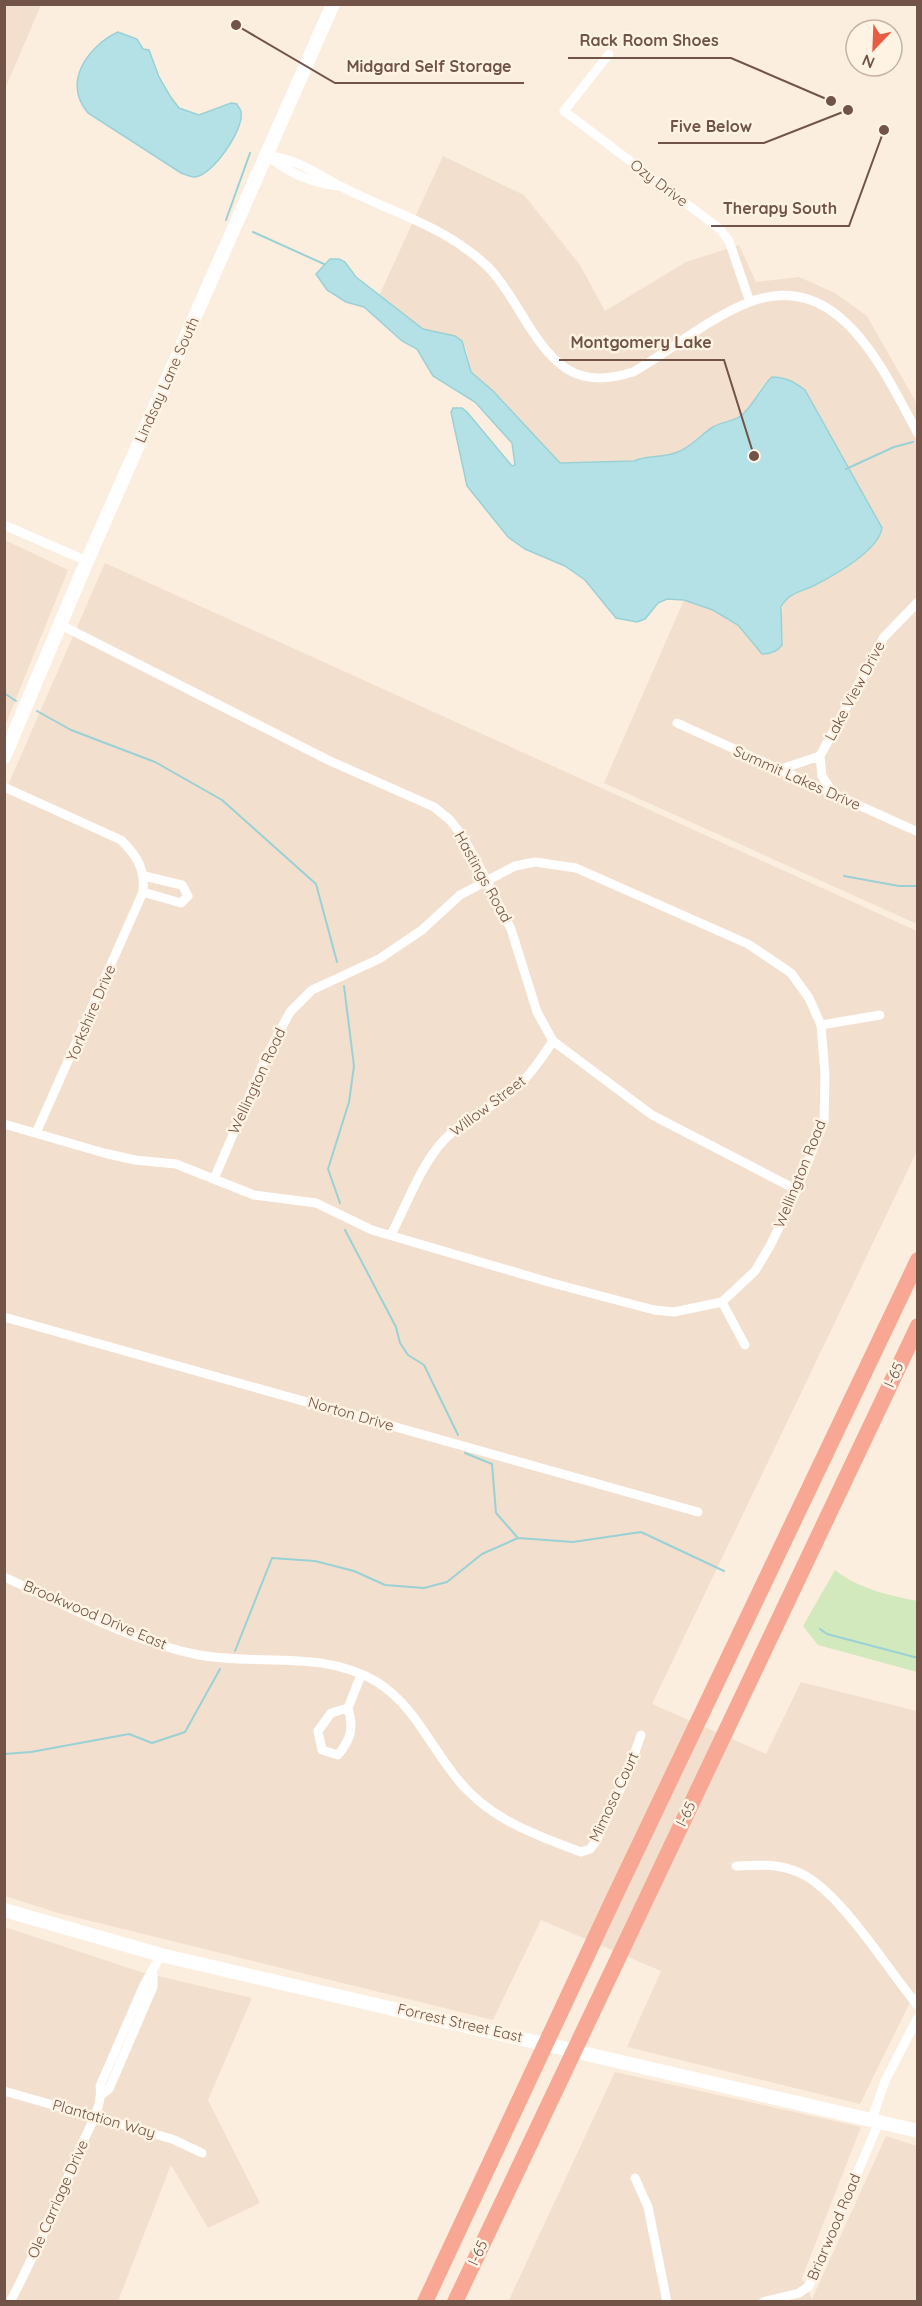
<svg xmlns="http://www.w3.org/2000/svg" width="922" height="2306" viewBox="0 0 922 2306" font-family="Quicksand,sans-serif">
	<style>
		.residential { fill: #f3dfcd }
		.green { fill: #d2e9bd }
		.water { fill: #b3e1e5; stroke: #9ad1d6; stroke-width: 1.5 }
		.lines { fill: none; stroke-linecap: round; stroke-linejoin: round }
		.stream { stroke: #9ad1d6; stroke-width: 2 }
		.street { stroke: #fff; stroke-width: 9 }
		.secondary { stroke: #fff; stroke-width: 14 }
		.highway { stroke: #f7a794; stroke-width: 16 }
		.labels { text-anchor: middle; stroke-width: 5; stroke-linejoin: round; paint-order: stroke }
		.street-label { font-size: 15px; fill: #715347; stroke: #fff3e4 }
		.leader { fill: none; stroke: #715347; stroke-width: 2 }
		.callout-dot { fill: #715347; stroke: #fff3e4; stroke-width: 2 }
		.callout-label { font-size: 16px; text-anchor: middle; font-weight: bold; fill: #715347; stroke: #fff3e4; stroke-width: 5; stroke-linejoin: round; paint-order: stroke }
	</style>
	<rect width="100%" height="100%" fill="#fceede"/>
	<path class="residential" d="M5 4 41 5 5 89 4 5Z
		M443 156 524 195 580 265 605 311 686 262 739 245 756 282 799 277 835 293 867 316 917 404V924L604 783 684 600 713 610 738 625 762 654 781 618 784 602 799 590 813 586 838 573 865 552 881 535 882 528 805 390 772 377 762 386 746 412 737 419 714 426 690 446 676 453 658 458 642 457 634 461 586 463H560L550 455 493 391 471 372 466 348 446 334 423 329 379 296Z
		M5 540 68 570 5 726Z
		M105 563 917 931V1151L652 1704 766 1754 801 1682 917 1711V1988L860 2104 627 2047 661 1971 541 1920 493 2020 58 1913 5 1896V792Z
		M5 1927 141 1972 252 1998 208 2100 260 2203 208 2228 171 2165 118 2301 5 2302Z
		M615 2072 861 2127 802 2278 812 2299 886 2136 917 2146V2301L508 2302Z"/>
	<path class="green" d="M835 1570C859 1589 888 1595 917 1601V1672L818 1645 803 1626Z"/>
	<path class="water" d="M118 32 137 39 143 49 149 50 159 77 170 96 179 108 199 115 231 103 237 104C238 107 241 109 241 112 245 128 212 177 194 177 190 177 184 174 181 173L88 113C62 82 88 46 118 32Z
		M330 259H339L345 262 356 277 423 329 455 336 462 341 471 372 493 391 560 463 634 461C647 455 661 458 675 453 691 448 700 435 713 427 723 421 735 422 743 414 755 403 760 388 772 377 786 377 794 382 805 390L882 528C879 550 835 575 815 585 802 592 789 592 781 607L782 645C777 652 771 654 762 654L738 625 713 610 684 600 667 599 658 603 645 619 637 622 616 618 585 580 565 566 525 549 508 537 467 486 451 412 453 408H462L467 412 512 466 515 465 512 443 475 402 433 376 417 349 402 341 364 307 346 302 327 290 316 274Z"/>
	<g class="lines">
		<path class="stream" d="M226 220 250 153
			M253 232 324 264
			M846 469 894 447 913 442
			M4 693 16 701
			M37 711 71 730 155 762 222 800 316 884 337 962
			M844 876 899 886H918
			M340 1203 328 1169 349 1102 354 1066 344 986
			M345 1230 396 1327 400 1343 408 1355 424 1365 458 1435
			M465 1453 492 1464 496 1513 518 1538
			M820 1629 827 1634 918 1658
			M235 1651 272 1558 315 1561 354 1571 385 1585 424 1588 447 1582 482 1554 518 1538 573 1542 641 1532 724 1571
			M4 1754 31 1752 129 1734 152 1743 185 1732 220 1669"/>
		<path class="street" d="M609 54 564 111 720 229 729 241 750 302
			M267 155C304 162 311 171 342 187 392 213 448 227 489 268 518 298 532 346 567 369 587 382 611 379 633 372 670 351 712 316 750 302 840 268 884 372 918 434
			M269 157C289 173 312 183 338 186
			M4 525 87 561
			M61 625 330 761 434 807 450 820 463 837 486 879 511 929 537 1012 553 1041 652 1115 797 1190
			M677 723 918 832
			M820 756 822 776 834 795
			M778 770 820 756 884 637 918 602
			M4 787 121 840C137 856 145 868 143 892L36 1133
			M143 892 181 903 188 896 182 885 144 876
			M821 1025 880 1015
			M4 1124 104 1153 135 1160 176 1164 254 1195 316 1203 372 1230 552 1283 654 1310 674 1312 722 1302 755 1271 770 1246 797 1190 824 1121 825 1075 821 1025 809 998 791 973 748 944 576 868 535 862 515 866 460 895 422 930 379 959 312 990 290 1012 266 1057 214 1179
			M391 1235C406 1206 422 1162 445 1139 464 1119 491 1108 512 1091 529 1077 541 1059 553 1041
			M722 1302 745 1345
			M4 1317 698 1512
			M4 1577C67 1605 131 1642 199 1655 258 1666 322 1649 377 1682 413 1705 427 1740 452 1772 484 1817 532 1834 581 1852L590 1849 596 1841 627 1775 641 1735
			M348 1708C354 1728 351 1739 338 1755L322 1750 318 1731 331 1713 348 1708 361 1675
			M736 1866C758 1865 779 1863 800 1873 840 1891 888 1970 918 2006
			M4 2091 172 2139 202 2153
			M101 2095 109 2089 153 1987V1974
			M872 2119 885 2081 918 2017
			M635 2178 648 2207 667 2302
			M10 2302C37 2251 59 2199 81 2146 89 2128 103 2106 100 2086L144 1985 161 1955
			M763 2302 799 2293 809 2286 879 2122"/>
		<path class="secondary" d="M4 757 87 561 333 4
			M4 1910 161 1955 918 2131"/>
		<path class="highway" d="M425 2302 612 1902 918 1260
			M455 2302 918 1326"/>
	</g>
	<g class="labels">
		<g class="street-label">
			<text transform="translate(659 183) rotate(37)" y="5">Ozy Drive</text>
			<text transform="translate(167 380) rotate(-66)" y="5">Lindsay Lane South</text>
			<text transform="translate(855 691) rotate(-62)" y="5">Lake View Drive</text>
			<text transform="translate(797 778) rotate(24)" y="5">Summit Lakes Drive</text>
			<text transform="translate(483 877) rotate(61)" y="5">Hastings Road</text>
			<text transform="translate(91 1013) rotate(-67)" y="5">Yorkshire Drive</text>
			<text transform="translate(257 1081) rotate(-65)" y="5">Wellington Road</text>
			<text transform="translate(488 1106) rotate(-37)" y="5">Willow Street</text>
			<text transform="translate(800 1174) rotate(-68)" y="5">Wellington Road</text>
			<text transform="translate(894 1375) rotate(-65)" y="5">I-65</text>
			<text transform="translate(351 1414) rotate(16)" y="5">Norton Drive</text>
			<text transform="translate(95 1615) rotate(23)" y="5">Brookwood Drive East</text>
			<text transform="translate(614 1797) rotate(-65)" y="5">Mimosa Court</text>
			<text transform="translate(686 1814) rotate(-64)" y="5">I-65</text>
			<text transform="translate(460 2023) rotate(13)" y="5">Forrest Street East</text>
			<text transform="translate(104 2119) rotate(16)" y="5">Plantation Way</text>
			<text transform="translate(58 2199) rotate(-66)" y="5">Ole Carriage Drive</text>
			<text transform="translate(834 2227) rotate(-67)" y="5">Briarwood Road</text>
			<text transform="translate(478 2253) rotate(-65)" y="5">I-65</text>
		</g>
	</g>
	<path class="leader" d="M831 101L731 58H568M236 25L335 83H524M848 110L764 143H658M884 130L849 226H711M754 456L724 360H559"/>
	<g class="callout-dot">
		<circle cx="831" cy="101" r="6"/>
		<circle cx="236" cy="25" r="6"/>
		<circle cx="848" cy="110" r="6"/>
		<circle cx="884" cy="130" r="6"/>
		<circle cx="754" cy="456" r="6"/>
	</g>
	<g class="callout-label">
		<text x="649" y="46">Rack Room Shoes</text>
		<text x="429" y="72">Midgard Self Storage</text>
		<text x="711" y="132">Five Below</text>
		<text x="780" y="214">Therapy South</text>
		<text x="641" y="348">Montgomery Lake</text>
	</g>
	<rect width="922" height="2306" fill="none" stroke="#715347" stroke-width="12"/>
	<g transform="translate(874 48) rotate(203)"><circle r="28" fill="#fff3e4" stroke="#c6b3a5" stroke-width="1.5"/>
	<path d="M0-4.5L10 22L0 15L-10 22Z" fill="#e75c42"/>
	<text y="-9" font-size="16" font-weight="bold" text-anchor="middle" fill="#715347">N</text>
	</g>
</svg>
